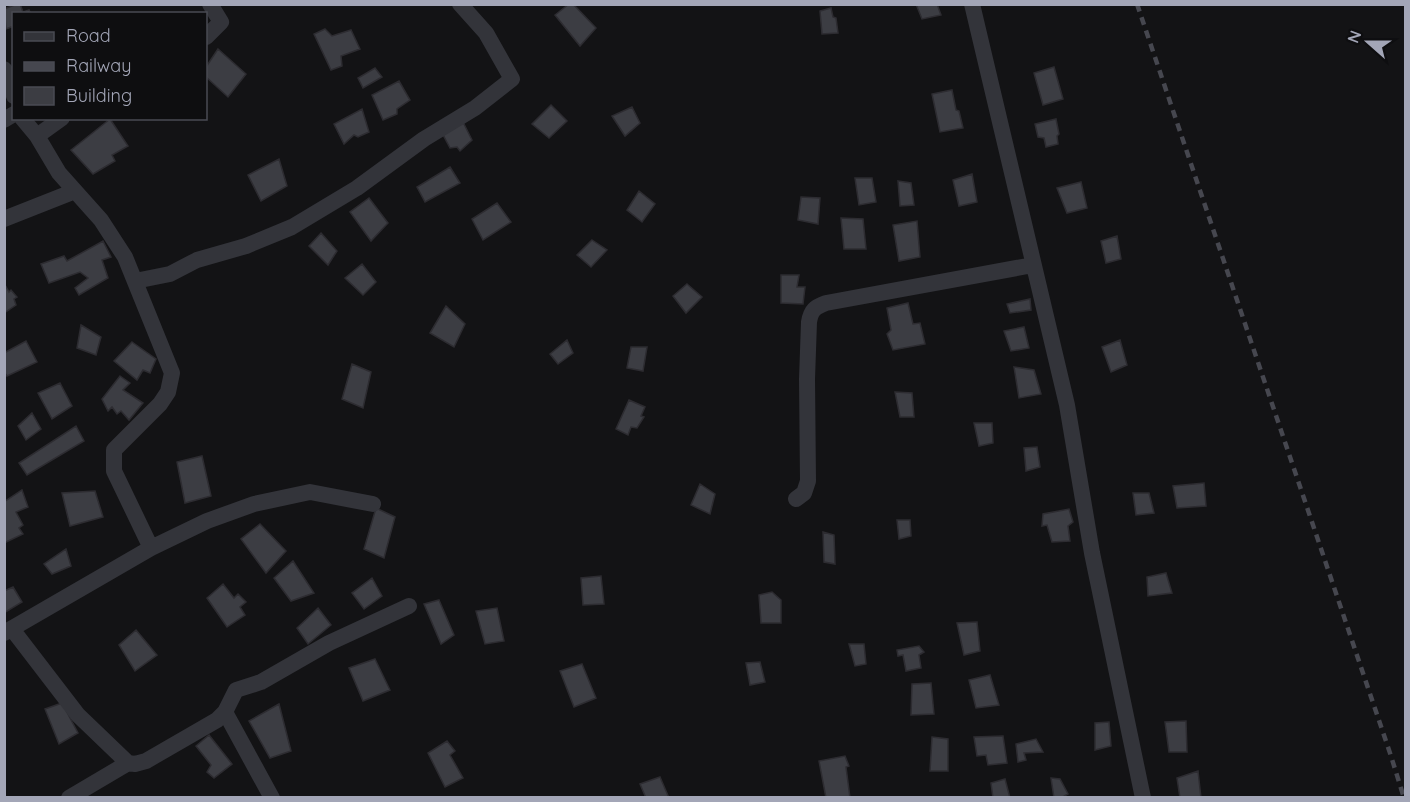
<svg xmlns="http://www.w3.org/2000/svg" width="1410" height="802" viewBox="0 0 1410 802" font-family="Quicksand,sans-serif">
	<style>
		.building { fill: #3c3d43; stroke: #2d2c31; stroke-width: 1.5 }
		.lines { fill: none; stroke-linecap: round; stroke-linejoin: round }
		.minor { stroke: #33343a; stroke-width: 16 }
		.rail { stroke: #46474f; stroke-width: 4.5; stroke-dasharray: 8 6; stroke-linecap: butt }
	</style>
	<rect width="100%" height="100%" fill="#131315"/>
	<path class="building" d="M17 4H20L23 12 29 10 31 14H14V26L6 29 4 9Z
		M569 4H573L596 28 580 46 555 15Z
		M916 4H937L941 15 922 19Z
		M831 8 833 17 836 18 838 33 822 34 820 11Z
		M325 29 332 36 351 30 360 49 341 56 342 66 331 70 314 34Z
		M218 49 246 74 228 97 206 77V67Z
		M1054 67 1063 99 1043 105 1034 73Z
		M375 68 382 77 363 88 358 78Z
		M399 81 410 100 397 109V114L383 120 372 95Z
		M952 90 956 110 959 111 963 128 940 132 932 94Z
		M551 105 567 121 549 138 532 124Z
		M632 107 640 123 625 136 612 116Z
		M362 109 369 132 358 137 354 135 344 144 334 124Z
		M110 119 128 146 112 155 115 161 93 174 71 150Z
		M1056 119 1059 134 1057 136 1058 144 1046 147 1044 138 1038 137 1035 124Z
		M462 120 472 140 460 151 457 147 450 148 441 131Z
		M279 159 287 186 261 201 248 175Z
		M450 167 460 183 425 202 417 187Z
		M972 174 977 202 959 206 953 180Z
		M855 178H872L876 202 859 205Z
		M898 181 911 183 914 205 900 206Z
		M1081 182 1087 208 1067 213 1057 188Z
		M639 191 655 204 642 222 627 210Z
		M801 197 820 198 818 224 798 220Z
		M369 198 388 223 371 241 350 212Z
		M497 203 511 222 483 240 472 219Z
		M841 218 863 219 866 249H844Z
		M917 221 920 257 899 261 893 225Z
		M321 233 337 251 328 265 309 246Z
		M1117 236 1121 259 1106 263 1101 241Z
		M592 240 607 250 591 267 577 255Z
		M103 241 111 257 102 260 108 278 79 295 75 288 88 278 80 272 49 283 41 264 64 256 67 261Z
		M362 264 376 282 363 295 345 278Z
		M781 275H799L797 287H805L803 304 781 303Z
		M4 283 9 292 11 290 17 297 14 299 16 305 4 313Z
		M687 284 702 297 686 313 673 296Z
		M1030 299 1031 310 1010 313 1007 304Z
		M908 303 913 324 920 323 925 344 893 350 887 334 891 330 887 308Z
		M446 306 465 324 454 347 430 333Z
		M81 325 101 337 96 355 77 348Z
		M1024 327 1029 348 1011 351 1004 331Z
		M567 340 573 353 558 364 550 354Z
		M1120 340 1127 365 1111 372 1102 347Z
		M26 341 37 362 7 376 4 372V353Z
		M132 342 156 359 150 373 143 370 137 380 114 361Z
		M631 347H647L643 371 627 368Z
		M352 364 371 372 363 408 342 399Z
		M1014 367 1034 370 1041 394 1019 398Z
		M120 376 130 383 123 390 143 403 129 420 121 411 117 414 112 407 108 411 102 399Z
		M60 383 72 406 52 419 38 393Z
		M895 392 912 393 914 417H900Z
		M629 400 645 407 641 416 644 417 637 428 631 427 628 435 616 429Z
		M32 413 41 429 26 440 18 426Z
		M974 423H992L993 443 979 446Z
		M76 426 84 441 27 475 19 463Z
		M1037 447 1040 467 1026 471 1024 448Z
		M202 456 211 496 185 503 177 462Z
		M1204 483 1206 506 1177 508 1173 486Z
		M700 484 715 494 710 514 691 505Z
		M22 490 28 507 16 512 23 525 19 528 23 534 4 543V502Z
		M95 491 103 517 70 526 62 493Z
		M1133 493H1149L1154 513 1136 515Z
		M376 508 395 517 384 558 364 549Z
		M1069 509 1073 522 1068 526 1070 541 1052 542 1047 525 1042 526 1043 514Z
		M897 520H910L911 536 899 539Z
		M260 524 286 551 266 573 241 539Z
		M823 532 834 535 835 564 824 562Z
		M66 549 71 566 52 574 44 564Z
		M293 561 314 593 291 601 274 578Z
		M1166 573 1172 593 1148 596 1147 577Z
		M601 576 604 604 583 605 581 578Z
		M372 578 382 596 364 609 352 593Z
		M223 584 234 598 238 594 246 602 240 607 245 615 227 627 207 598Z
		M13 587 22 602 4 613V591Z
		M772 592 781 600V623H761L759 595Z
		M439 600 454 635 441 644 424 604Z
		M318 608 331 625 308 644 297 628Z
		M497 608 504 641 485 644 476 611Z
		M977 622 980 651 964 655 957 623Z
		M136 630 157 655 135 671 119 645Z
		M849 644H864L866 664 855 666Z
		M919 646 924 652 919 655 921 668 906 671 903 655 898 656 897 650Z
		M375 659 390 690 363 701 349 668Z
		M760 662 765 682 750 685 746 663Z
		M582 664 596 698 574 707 560 671Z
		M990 675 999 705 976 708 969 680Z
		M931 683 934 714 911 715 912 684Z
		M62 703 78 733 59 744 45 709Z
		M279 704 291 751 270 758 249 721Z
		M1186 721 1187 752H1169L1165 722Z
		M1109 722 1111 746 1095 750V723Z
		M209 735 232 764 214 778 207 772 211 765 196 746Z
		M1003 736 1007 763 988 765 986 755 977 756 974 737Z
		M932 737 948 739V771H930Z
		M1036 739 1043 752 1024 753 1026 760 1018 762 1016 744Z
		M447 741 455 751 450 755 463 778 445 787 428 753Z
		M845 756 849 766 846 767 850 798H826L819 761Z
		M1198 771 1201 798H1180L1177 778Z
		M660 777 669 798H646L640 784Z
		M1051 778 1060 779 1068 794 1061 798H1054Z
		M1005 779 1010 798H993L991 783Z"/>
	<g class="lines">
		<path class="minor" d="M972 4 1067 405 1092 553 1143 798
			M206 37 221 22 210 4
			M4 69 10 78 14 96
			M22 118 37 136 59 173 101 220 125 257 172 373 168 392 160 404 114 450V471L151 548
			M4 120 14 114
			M37 136 62 118
			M4 219 75 191
			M135 281 170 274 197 260 246 246 292 227 357 188 424 139 475 108 512 79 486 33 460 4
			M796 499 804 493 808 481 807 379 809 322C811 310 815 307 826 303L1033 265
			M12 629 78 715 128 763
			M4 633 151 548 207 521 254 504 310 492 373 504
			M225 712 236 690 261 682 329 643 409 606
			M69 798 128 763 135 764 146 761 217 720 225 712 272 798"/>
		<path class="rail" d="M1137 4 1391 756 1404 798"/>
	</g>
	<rect width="1410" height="802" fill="none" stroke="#a3a6b7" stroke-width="12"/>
	<rect x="12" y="12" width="195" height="108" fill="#0e0e10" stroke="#4a4b53" stroke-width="1.5"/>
	<rect x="24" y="32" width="30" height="9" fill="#33343a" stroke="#4a4b53" stroke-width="1.5"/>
	<text x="66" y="42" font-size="18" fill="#a3a6b7">Road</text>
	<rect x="24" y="62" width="30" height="9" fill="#46474f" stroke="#4a4b53" stroke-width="1.5"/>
	<text x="66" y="72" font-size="18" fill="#a3a6b7">Railway</text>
	<rect x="24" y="87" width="30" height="18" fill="#3c3d43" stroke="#4a4b53" stroke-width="1.5"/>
	<text x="66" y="102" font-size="18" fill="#a3a6b7">Building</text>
	<g transform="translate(1368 42) rotate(291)" stroke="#0e0e10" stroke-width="4.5" paint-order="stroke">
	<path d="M0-4.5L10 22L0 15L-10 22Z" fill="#a3a6b7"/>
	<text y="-9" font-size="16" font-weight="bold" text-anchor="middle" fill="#a3a6b7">N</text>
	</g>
</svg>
